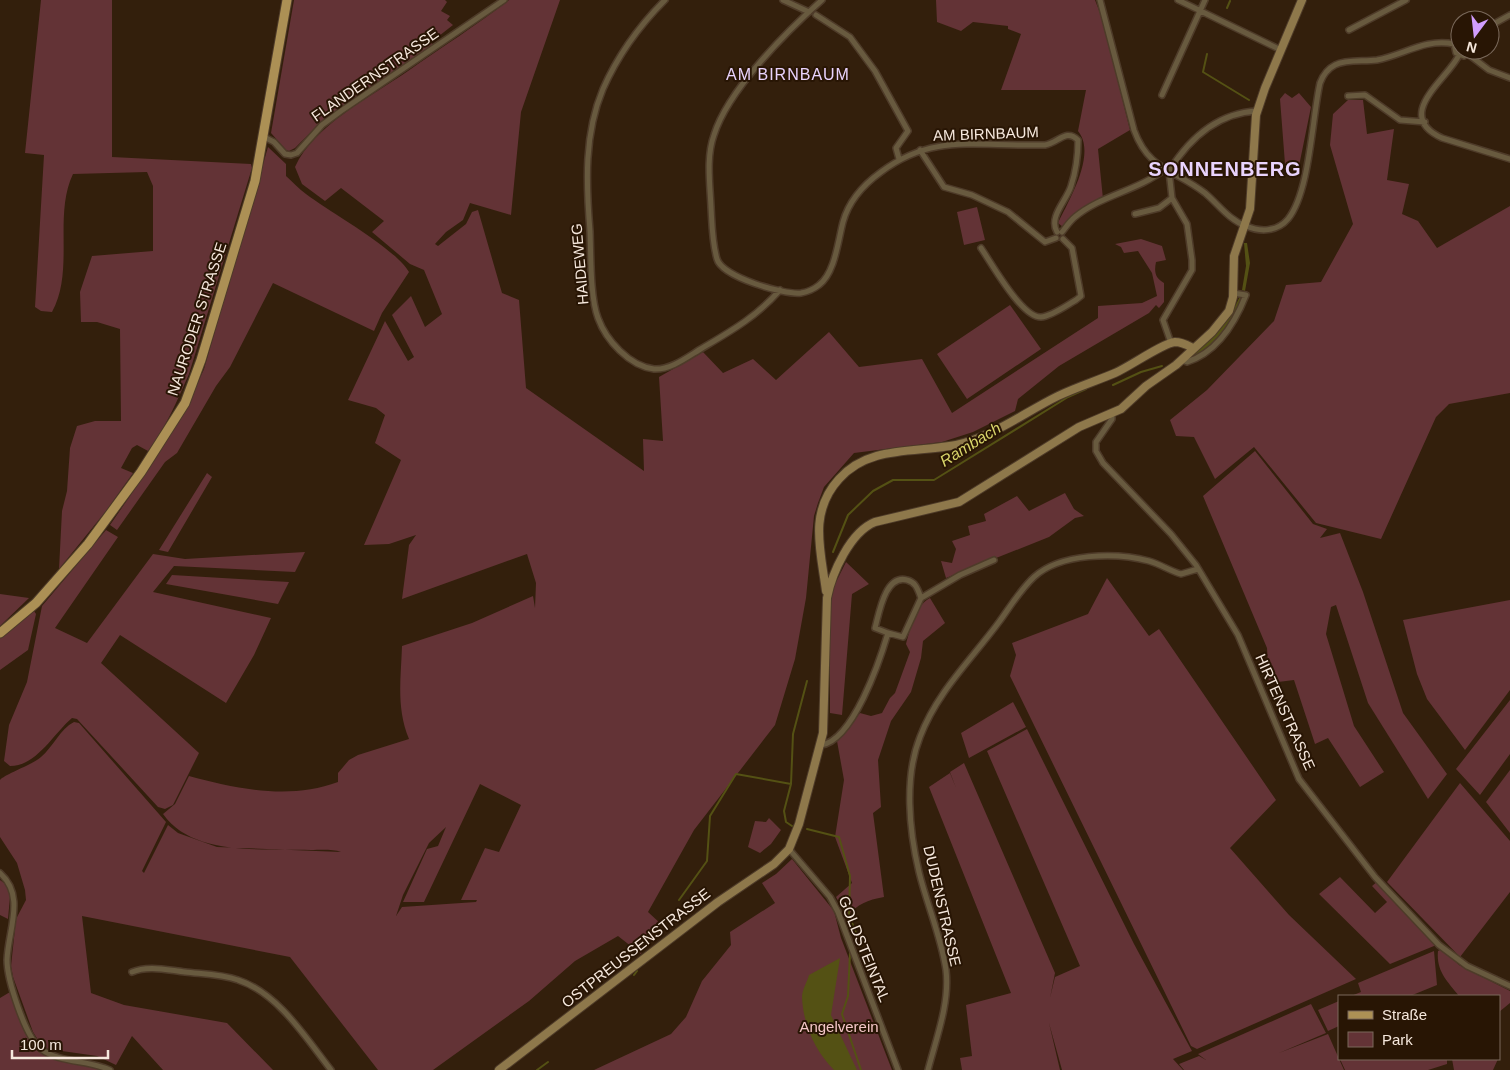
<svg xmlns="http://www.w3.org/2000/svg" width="1510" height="1070" viewBox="0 0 1510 1070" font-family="Arial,sans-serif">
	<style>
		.green { fill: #633336; fill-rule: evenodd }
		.water { fill: #545114 }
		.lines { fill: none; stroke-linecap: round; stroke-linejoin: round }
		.stream { stroke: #545114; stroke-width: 2 }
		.minor-casing { stroke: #4e3b29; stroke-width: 8 }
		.secondary-casing { stroke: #4e3b29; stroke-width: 10 }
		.primary-casing { stroke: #4e3b29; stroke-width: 11 }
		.minor { stroke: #685a3f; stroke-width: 5 }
		.secondary { stroke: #8e784b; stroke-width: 8 }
		.primary { stroke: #ac9055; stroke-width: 9 }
		.labels { text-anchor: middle; stroke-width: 4; stroke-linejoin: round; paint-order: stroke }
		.street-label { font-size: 15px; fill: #f6e8dd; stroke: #281504 }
		.park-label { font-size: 15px; fill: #f4c6c7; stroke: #281504 }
		.neighbourhood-label { font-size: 16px; letter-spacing: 1px; fill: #e9d3fd; stroke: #281504 }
		.water-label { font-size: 16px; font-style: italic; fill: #d9d56a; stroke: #281504 }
		.district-label { font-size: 20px; font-weight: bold; letter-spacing: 1px; fill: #e9d3fd; stroke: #281504 }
	</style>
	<rect width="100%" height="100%" fill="#331f0c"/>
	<path class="green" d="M41 0H112V157L251 164 252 168 189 374C177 401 166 427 148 451L137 445 132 448 121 468 133 473 106 511 59 569 62 511 67 491 70 448 77 426 95 421H121L120 329 97 322H81L80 292 92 256 153 251V186L147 172 73 174C53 216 75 270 52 312L41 311 35 307 44 155 25 153Z
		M294 0H445L447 2 441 11 450 16 447 20 453 25 430 43 433 44 323 120 295 148 289 151 286 150 271 133Z
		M509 0H560L521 112 511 215 470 203 463 220 446 232 435 244 438 246 466 224 472 212 478 210 502 293 519 300 526 388 644 471 643 439 663 441 659 377 703 352 723 373 753 359 776 380 829 332 859 367 922 359 952 413 1098 318V306L1142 303 1157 296 1152 273 1138 251 1124 253 1121 247 1115 244 1141 239 1162 246 1166 260 1156 262C1154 272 1155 278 1164 283V302L1159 308 1156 305 1149 313 1059 366 1018 399 1015 411 973 432 942 442 854 453 824 487 818 503 814 516 806 598 795 659 775 725 694 830 648 912 661 924 645 941 641 954 618 936 575 961 529 1001 433 1070H378L290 957 82 916 91 993 124 1005 227 1023 273 1070H163L132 1036 116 1065 97 1056 48 1049 40 1043 33 1032 13 977 11 966 16 919 26 900 25 890 17 863 0 837V780C5 774 32 765 41 757 53 747 60 729 74 722L79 723 166 822 142 871 144 873 168 825 178 833 217 847 341 852C333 849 320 850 311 850 264 848 193 857 163 814L175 804 189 776C237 789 290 800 338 782V773L349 760 358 755 409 739C396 708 401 678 402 646L472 623 533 596 535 608 536 583 527 554 402 599 409 545 416 535 389 544 364 545 401 460 375 443 385 415 376 408 348 400 385 321 408 361 414 357 392 315 411 296 425 327 442 314 424 270 410 264 372 232 384 221 341 188 325 201 302 184 295 167C314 125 372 96 408 71 442 47 477 25 509 0ZM480 784 521 805 499 852 485 848 461 900H477L476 902 402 907 396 916 403 895 429 843 446 827 438 846 427 849 403 902H424Z
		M936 0H1095L1102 18 1130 130 1098 149 1103 199 1063 227 1058 223C1069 200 1097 154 1078 131L1086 90H1001L1021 34 1008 29V26L973 22 961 31 937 22Z
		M1285 93 1292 98 1299 93 1311 107 1299 166 1285 164 1280 99Z
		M1348 100H1363L1367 134 1394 129 1387 180 1409 184 1402 214 1418 221 1437 248 1510 206V393L1449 404 1436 417 1381 539 1316 523 1254 447 1215 479 1194 437 1176 436 1170 420 1207 390 1274 321 1286 285 1321 282 1353 224 1330 145 1333 114Z
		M268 147 286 164V176C293 182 299 189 306 194 331 213 395 248 409 272L382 313 374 331 273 283 230 367 216 386 177 453 165 462 117 530 110 525C145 474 180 426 204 369Z
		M977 207 985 240 964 245 957 212Z
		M1010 305 1041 349 967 399 937 354Z
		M1255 451 1313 524 1327 529 1320 538 1340 533 1363 592 1403 713 1447 774 1428 799 1368 703 1336 605 1331 607 1326 634 1354 726 1384 772 1360 787 1328 738 1315 744 1294 680 1269 683 1267 648 1203 496Z
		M207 473 212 477 168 552 159 550Z
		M1065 493 1074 509 1084 516 1075 518 1049 537 946 578 941 561 952 563 956 549 952 541 970 535 968 526 986 521 984 514 1017 496 1029 511Z
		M106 530 118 537 55 628 87 643 153 554 185 559 305 552 295 572 174 566 153 592 271 618 254 655 226 703 120 635 101 663 199 753 173 805 165 809 158 807 77 719 72 718C53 734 37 766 10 766L4 761 9 725 27 682 42 606Z
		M846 562 869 584 852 594 842 715 830 713V608L832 590Z
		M172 575 289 582 278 604 166 584Z
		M1107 578 1149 636 1159 629 1276 800 1230 848 1289 915 1356 979 1197 1049 1191 1046 1010 676 1016 655 1012 643 1088 614Z
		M0 594 29 598 0 626Z
		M930 598 945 623 923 641 921 658 911 692 891 721 878 760 881 807 873 813 884 897C867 900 858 904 847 916L836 897 852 883 835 837 844 780 837 741 860 713 871 716 882 713 890 698 895 693 910 652 906 644C911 627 914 607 930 598Z
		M1510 600V690L1465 750 1427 699 1417 674 1403 620Z
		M34 611 36 614 28 650 0 670V638Z
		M1510 700V754L1480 795 1456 769Z
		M1013 702 1026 727 969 758 961 733Z
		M1027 729 1134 944 1192 1051 1173 1059 1183 1070H1062L1049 1023 1060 1070H962L960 1058 972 1056 966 1005 1011 993 929 787 950 773 956 788 950 772 964 763 1055 973 1050 998 1055 977 1080 966 987 751Z
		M1510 770V833L1486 802Z
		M1460 783 1510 841V892L1460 957 1387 882Z
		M769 818 781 830 771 844 760 853 748 847 755 821 766 822Z
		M792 859 834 911 841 938 892 1070H594L671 1034 686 1017 702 981 731 945 730 932 775 903 762 883 776 874Z
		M1340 877 1375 913 1387 902 1372 886 1378 881 1435 943 1434 946 1390 964 1319 894Z
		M0 880 8 886 10 897 8 919 0 915Z
		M1442 949 1459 965 1510 991V1003L1499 1012V996H1459C1447 981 1436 971 1438 951Z
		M1434 951 1437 985 1410 996H1351L1361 992 1358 983Z
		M10 992C21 1022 25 1051 60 1059 74 1062 89 1064 101 1070H0V998Z
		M1339 1001V1026L1328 1031 1318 1010Z
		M1311 1004 1326 1033 1279 1053 1328 1034 1344 1070H1184L1179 1064 1199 1056 1206 1060 1198 1054Z
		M1340 1059H1447V1064L1428 1070H1345Z
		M1452 1059H1498L1493 1070H1454Z"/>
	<path class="water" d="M1244 243H1247L1250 263 1245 291 1242 290 1246 266Z
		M1240 296 1244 298C1230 323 1218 343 1192 358L1190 354C1213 334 1227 325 1240 296Z
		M840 958 831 1015 857 1070H834C815 1051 803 1024 802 997 802 990 807 982 809 975Z"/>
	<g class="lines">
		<path class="stream" d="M1227 8 1230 1
			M1207 54 1203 72 1249 100
			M1113 385 1141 372 1162 366
			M833 552 848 515 873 491 893 480H934L1068 397 1086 389
			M792 826 786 822 784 811 791 784 793 734 807 681
			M807 829 839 837 850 876 849 915 860 943
			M679 900 707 861 710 816 736 774 791 784
			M641 950 646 937 664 920
			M850 953 848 996 842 1014 861 1070
			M634 975 637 971
			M537 1070 548 1062"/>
		<defs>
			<path id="minor" d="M665 0C639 26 618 55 603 89 584 134 586 183 590 231 591 255 590 297 598 318 606 340 629 366 654 369 670 370 686 358 699 350 731 331 755 318 780 290
				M783 0 809 12
				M822 0C786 32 728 90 714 135 706 157 710 184 711 207 712 224 712 242 717 259 722 277 784 295 801 293 807 292 814 289 819 285 835 273 838 241 843 222 849 200 863 185 881 172 929 136 969 145 1026 145 1032 145 1038 145 1045 145 1058 143 1066 128 1078 140 1078 156 1076 171 1071 186 1067 200 1048 217 1057 232
				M1100 0 1134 130C1149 171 1174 169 1205 193 1218 204 1229 220 1246 226 1260 232 1277 232 1288 219 1310 192 1312 118 1320 83 1323 75 1327 69 1335 65 1347 59 1364 62 1377 60 1404 55 1425 38 1454 44
				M1178 0 1281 50
				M816 15 850 37 875 71 908 131 896 148 899 159
				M1490 26 1510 15
				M1349 30 1406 0
				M1460 38 1454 44 1456 53 1464 56 1471 50
				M1468 54 1489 70 1510 78
				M1459 55C1448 79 1392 115 1442 138L1510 159
				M1162 95 1205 0
				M1348 96 1365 95 1400 120 1425 122
				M264 137 274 142 285 154 291 155 297 153 322 125 341 111 504 0
				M920 150 944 187 972 195 1008 212 1045 242 1056 238
				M1169 171 1172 198 1187 224 1192 260V270L1163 320 1171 343
				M1169 171C1189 139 1218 113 1257 111
				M1135 214 1159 208 1172 198
				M1062 232C1066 227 1070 221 1075 217 1101 195 1138 191 1165 169
				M981 248C992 264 1022 318 1041 317 1052 316 1067 305 1076 300L1081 296 1072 248 1063 239
				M1181 360 1187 362C1218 352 1235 323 1246 295L1233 293
				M1112 414V419L1096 442V451L1103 463 1171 534 1196 565 1238 635 1299 779 1375 877 1439 945 1467 966 1510 986
				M888 633 903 637 921 598 960 575 994 560
				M821 745C853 741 880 660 888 633L875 628C879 614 885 574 907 580 916 582 918 590 921 598
				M789 849 830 897 838 912 898 1070
				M0 873C26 896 8 930 7 960 7 979 25 1037 41 1049 59 1063 89 1060 110 1070
				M132 972C148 965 167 970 185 972 202 974 221 974 238 980 278 993 306 1038 331 1070
				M928 1070C936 1039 950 1003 946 970 941 936 927 905 919 872 909 830 904 777 920 737 937 692 971 660 999 622 1010 607 1020 590 1034 577 1060 553 1116 552 1149 561 1160 564 1170 571 1181 574L1198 569"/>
			<path id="secondary" d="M826 591C821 551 808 513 839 479 869 445 915 453 956 445 993 437 1025 412 1058 396 1077 387 1096 381 1115 373 1129 367 1163 343 1175 342 1182 342 1187 345 1193 348
				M499 1070 718 902 774 864 789 849 799 824 823 733 827 598C832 573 850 532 875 522L959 502 1079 427 1121 409 1146 386 1176 365 1212 332 1229 311 1233 297 1234 256 1250 209 1256 115 1265 88 1302 0"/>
			<path id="primary" d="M0 633 36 603 88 544 141 472 185 403 201 360 255 181 287 0"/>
		</defs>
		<use href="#minor" class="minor-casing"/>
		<use href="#secondary" class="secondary-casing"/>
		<use href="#primary" class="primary-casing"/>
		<use href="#minor" class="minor"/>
		<use href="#secondary" class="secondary"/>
		<use href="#primary" class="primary"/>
	</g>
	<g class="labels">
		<g class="street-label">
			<text transform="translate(375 75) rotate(-35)" y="5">FLANDERNSTRASSE</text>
			<text transform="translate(986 134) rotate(-2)" y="5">AM BIRNBAUM</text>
			<text transform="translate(580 264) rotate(-95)" y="5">HAIDEWEG</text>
			<text transform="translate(197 319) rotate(-72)" y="5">NAURODER STRASSE</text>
			<text transform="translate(1285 712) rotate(66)" y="5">HIRTENSTRASSE</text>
			<text transform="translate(942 906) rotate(77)" y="5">DUDENSTRASSE</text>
			<text transform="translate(636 948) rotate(-38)" y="5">OSTPREUSSENSTRASSE</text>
			<text transform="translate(864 949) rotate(68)" y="5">GOLDSTEINTAL</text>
		</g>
		<g class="park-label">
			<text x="839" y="1032">Angelverein</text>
		</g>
		<g class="neighbourhood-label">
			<text x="788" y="80">AM BIRNBAUM</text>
		</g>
		<g class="water-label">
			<text transform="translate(970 444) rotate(-32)" y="6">Rambach</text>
		</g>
		<g class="district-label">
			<text x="1225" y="176">SONNENBERG</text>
		</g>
	</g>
	<rect x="1338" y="995" width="162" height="65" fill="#281504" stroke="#7a695b"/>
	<rect x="1348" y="1011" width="25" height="8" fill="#ac9055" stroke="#7a695b"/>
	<text x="1382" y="1020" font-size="15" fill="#f6e8dd">Straße</text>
	<rect x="1348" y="1032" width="25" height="15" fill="#633336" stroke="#7a695b"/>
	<text x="1382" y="1045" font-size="15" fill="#f6e8dd">Park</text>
	<g transform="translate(1475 35) rotate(195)"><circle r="24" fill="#281504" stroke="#7a695b"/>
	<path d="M0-4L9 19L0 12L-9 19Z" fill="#d19dfe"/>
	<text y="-8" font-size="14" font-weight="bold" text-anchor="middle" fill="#f6e8dd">N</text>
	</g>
	<path d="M12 1050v8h96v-8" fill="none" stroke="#f6e8dd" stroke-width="2.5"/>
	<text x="20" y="1050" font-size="15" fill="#f6e8dd" stroke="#281504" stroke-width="4" paint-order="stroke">100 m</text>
</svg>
